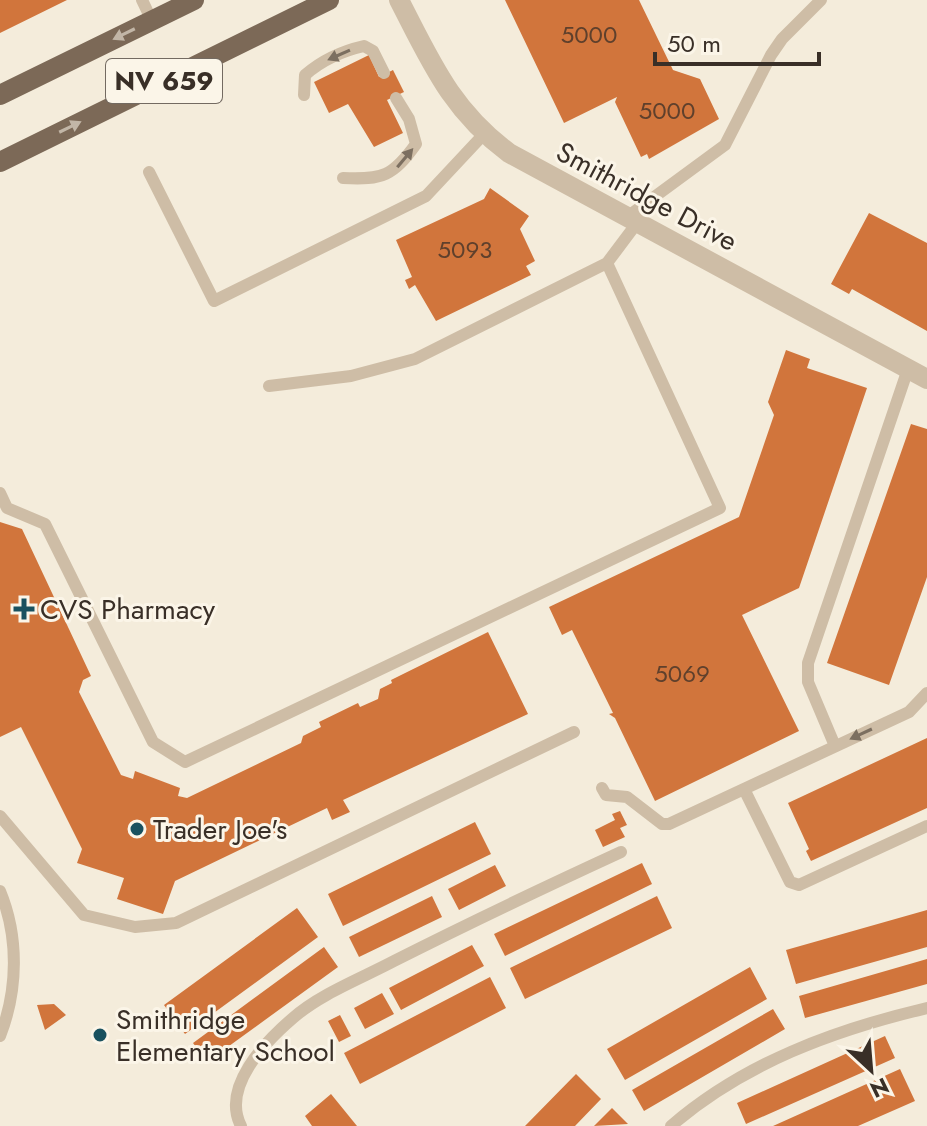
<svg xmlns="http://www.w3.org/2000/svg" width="927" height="1126" viewBox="0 0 927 1126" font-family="Jost,sans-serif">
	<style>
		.building { fill: #d1753c }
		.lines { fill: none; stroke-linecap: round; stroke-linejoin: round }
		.lane { stroke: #cebda6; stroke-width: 12 }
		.street { stroke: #cebda6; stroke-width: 20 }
		.primary { stroke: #7c6957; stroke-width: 20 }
		.oneway { fill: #c2b6a7 }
		.oneway2 { fill: #7c6f60 }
		.poi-dot { fill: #19515f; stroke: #fbf5e8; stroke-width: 3 }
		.labels { text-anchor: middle; stroke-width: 6; stroke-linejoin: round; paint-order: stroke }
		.number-label { font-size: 24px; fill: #5f402c }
		.shield { fill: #fbf5e8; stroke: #736a61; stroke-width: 2 }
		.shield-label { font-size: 26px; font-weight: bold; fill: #392f27 }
		.street-label { font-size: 28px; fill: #392f27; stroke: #fbf5e8 }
		.poi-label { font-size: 28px; fill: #392f27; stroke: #fbf5e8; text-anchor: start }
	</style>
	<rect width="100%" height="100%" fill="#f4ecdb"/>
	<path class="building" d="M0 0H67L0 33Z
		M505 0H639L673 70 700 79 719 119 649 159 647 154 641 157 615 102 617 97 564 123Z
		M369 55 379 77 393 70 404 92 387 100 403 133 374 147 348 104 329 113 314 82Z
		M490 188 529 216 520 229 535 261 526 266 531 275 436 321 415 285 409 289 405 280 412 277 396 240 484 199Z
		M869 213 927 243V331L852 289 849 294 831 284Z
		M786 350 810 359 807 368 867 388 799 588 742 615 799 731 655 801 615 718 609 714 613 713 572 630 562 635 549 607 739 517 774 415 768 402Z
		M911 424 927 429V577L889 685 827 663Z
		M0 522 22 529 91 676 83 680 79 692 121 775 133 779 135 771 180 788 178 796 187 798 301 743 303 736 321 727 319 722 358 703 360 707 378 699 380 689 392 683 391 680 488 632 528 714 343 800 350 812 332 820 327 808 175 881 163 914 117 899 124 878 77 863 82 849 21 727 0 737Z
		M927 738V808L811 861 806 851 809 849 788 803Z
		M620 811 627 825 620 828 625 837 603 847 595 830 615 820 612 814Z
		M475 822 491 854 343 926 328 894Z
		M642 863 652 884 505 956 494 934Z
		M495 865 506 886 459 910 448 889Z
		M432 896 442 917 359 957 349 937Z
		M657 896 672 928 525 999 510 968Z
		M297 908 318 937 185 1034 164 1005Z
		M927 910V947L796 984 786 950Z
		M472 945 484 966 401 1010 389 988Z
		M324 947 338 967 207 1062 193 1043Z
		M927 959V984L805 1018 799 996Z
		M750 967 767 999 625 1080 607 1049Z
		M490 977 506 1008 360 1084 344 1053Z
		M382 993 394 1014 365 1029 354 1008Z
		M54 1004 66 1015 45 1030 37 1005Z
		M773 1009 785 1029 644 1111 632 1090Z
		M340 1015 351 1036 339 1042 328 1021Z
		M885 1036 895 1058 746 1124 737 1103Z
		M900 1069 915 1101 858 1126H773Z
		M576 1074 601 1099 575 1126H525Z
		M331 1094 357 1126H312L305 1116Z
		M612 1108 628 1124 594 1126Z"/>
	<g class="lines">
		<path class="lane" d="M142 0 152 21
			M304 95 305 75C321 61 342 51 364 46L373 51 384 73
			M149 172 214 301 426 196 484 134
			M343 178C383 180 393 176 416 144L409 119 396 98
			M627 217 725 145 771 55 782 39 821 0
			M269 386 351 376 415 359 607 263
			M0 493 7 508 45 524 153 742 185 762 720 508 607 263 637 223
			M835 746 808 682V663L908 369
			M602 788 606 795 627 797 662 824H669L909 712 927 693
			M744 789 790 882 799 885 927 826
			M0 816 84 915 135 927 176 923 574 732
			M0 891C19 937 18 990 0 1036
			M241 1126C221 1087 265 1042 293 1018 320 994 362 978 394 961 469 923 545 887 621 852
			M671 1126C744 1063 834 1030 927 1008"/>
		<path class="street" d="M399 0C431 62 451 110 509 153L927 379"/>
		<path class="primary" d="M0 95 194 0
			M0 162 329 0"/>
	</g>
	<defs><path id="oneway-solid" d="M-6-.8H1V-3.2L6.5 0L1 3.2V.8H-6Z" transform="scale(2)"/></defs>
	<g class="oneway">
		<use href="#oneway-solid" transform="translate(124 34) rotate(154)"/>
		<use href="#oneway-solid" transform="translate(70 127) rotate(-26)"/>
	</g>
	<g class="oneway2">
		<use href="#oneway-solid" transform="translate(339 55) rotate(156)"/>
		<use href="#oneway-solid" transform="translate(405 158) rotate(-50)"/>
		<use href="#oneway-solid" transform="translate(861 734) rotate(155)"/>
	</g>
	<g class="poi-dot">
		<path d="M20 597h8v8h8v8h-8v8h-8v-8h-8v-8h8z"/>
		<circle cx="137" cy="829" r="8"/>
		<circle cx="100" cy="1035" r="8"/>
	</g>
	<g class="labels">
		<g class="number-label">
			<text x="589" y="43">5000</text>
			<text x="667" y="119">5000</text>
			<text x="465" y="258">5093</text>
			<text x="682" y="682">5069</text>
		</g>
		<rect class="shield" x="106" y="59" width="116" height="44" rx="6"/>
		<g class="shield-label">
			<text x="164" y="90">NV 659</text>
		</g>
		<g class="street-label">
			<text transform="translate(647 196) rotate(28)" y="10">Smithridge Drive</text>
		</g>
		<g class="poi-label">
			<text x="40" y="619">CVS Pharmacy</text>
			<text x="153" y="839">Trader Joe's</text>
			<text x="116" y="1029">Smithridge<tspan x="116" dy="32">Elementary School</tspan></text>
		</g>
	</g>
	<g transform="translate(871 1070) rotate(154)" stroke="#fbf5e8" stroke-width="6" paint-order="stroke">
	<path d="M0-6L14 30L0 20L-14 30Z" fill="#392f27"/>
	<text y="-12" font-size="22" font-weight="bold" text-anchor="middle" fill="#392f27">N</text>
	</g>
	<path d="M655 52v12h164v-12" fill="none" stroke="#392f27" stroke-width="4"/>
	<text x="667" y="52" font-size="24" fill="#392f27" stroke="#fbf5e8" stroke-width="6" paint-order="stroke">50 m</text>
</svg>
